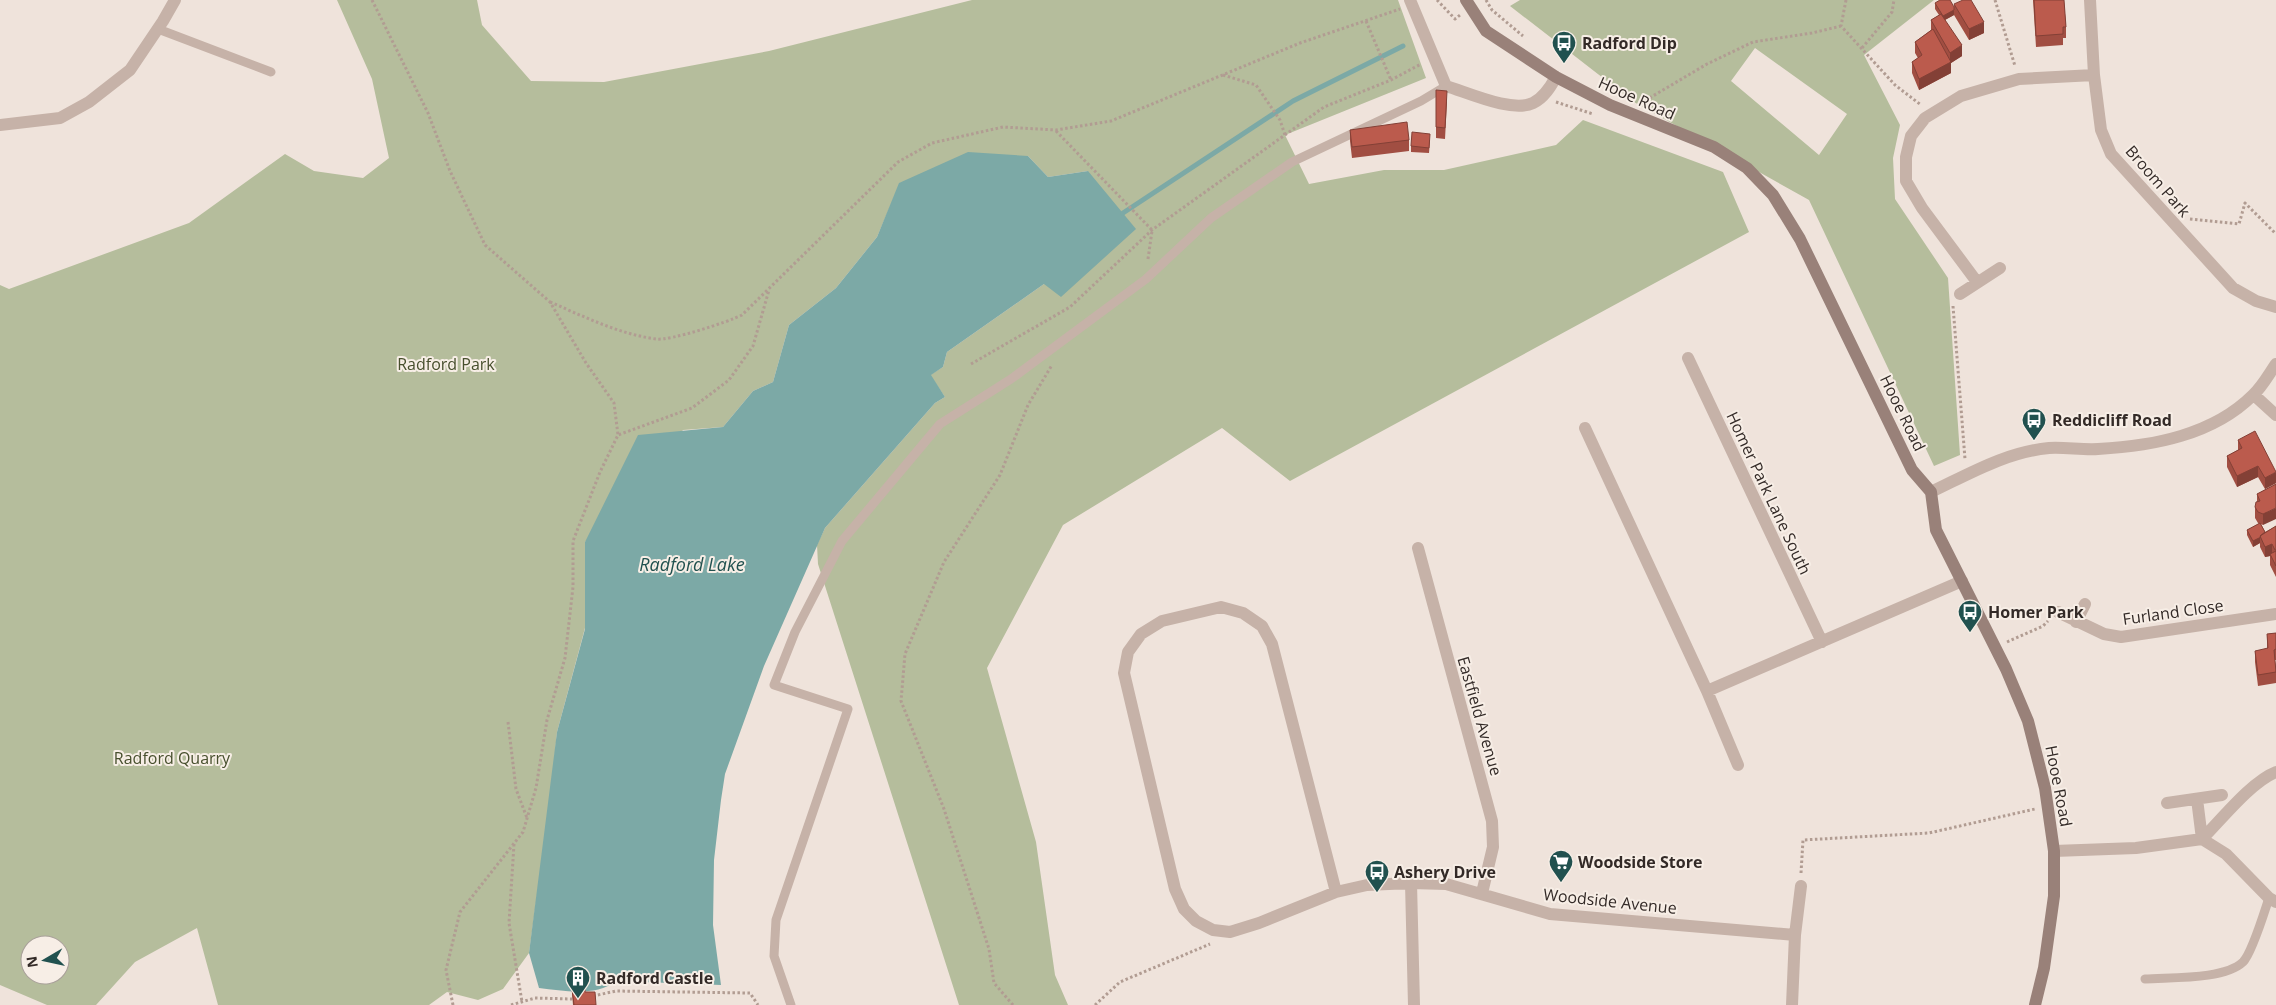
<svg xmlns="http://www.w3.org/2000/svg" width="2276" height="1005" viewBox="0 0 2276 1005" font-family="'Open Sans',sans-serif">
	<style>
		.green { fill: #b5bd9c; fill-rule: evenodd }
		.water { fill: #7ca9a6 }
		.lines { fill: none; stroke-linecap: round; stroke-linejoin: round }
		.stream { stroke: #7ca9a6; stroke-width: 5 }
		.path { stroke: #b19c92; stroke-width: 3; stroke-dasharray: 2.5 2.5; stroke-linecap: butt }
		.lane { stroke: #c6b2a8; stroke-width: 9 }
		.street { stroke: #c6b2a8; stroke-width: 12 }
		.secondary { stroke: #998179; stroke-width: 12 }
		.wall { fill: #a14e42 }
		.shaded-wall { fill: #834036 }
		.building { fill: #bb5b4d; stroke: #834036 }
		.labels { text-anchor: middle; stroke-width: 4; stroke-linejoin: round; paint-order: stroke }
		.poi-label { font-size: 16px; font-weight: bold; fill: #332a27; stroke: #f7eee6; text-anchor: start }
		.street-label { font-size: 16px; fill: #332a27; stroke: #f7eee6 }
		.park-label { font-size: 16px; fill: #474f2d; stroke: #f7eee6 }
		.water-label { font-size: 18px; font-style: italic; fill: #21514f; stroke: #f7eee6 }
	</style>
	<rect width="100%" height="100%" fill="#efe3db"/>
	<path class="green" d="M337 0H477L482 25 531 81 604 82 769 51 972 0H1398L1426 78 1285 135 1309 184 1384 170H1444L1556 145 1583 120 1723 172 1749 232 1290 481 1222 428 1063 525 987 668 1036 842 1055 975 1068 1005H959L818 564 817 545 825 528 935 403 945 397 930 375 943 367 947 352 1044 284 1088 171 1048 177 1028 156 900 183 877 237 836 288 789 325 773 382 753 391 723 427 683 430 585 542V628L557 732 551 793 529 953 503 989 478 1000 447 992 429 1005H218L197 928 135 962 96 1005H47L0 985V285L9 289 189 223 285 154 314 171 363 178 389 158 372 79ZM30 945H60V975H30Z
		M1520 0H1934L1864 55 1900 125 1893 158 1895 199 1948 278 1960 455 1934 466 1809 200 1634 102 1510 6ZM1755 48 1847 114 1819 155 1731 81Z"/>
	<path class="water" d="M968 152 1028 156 1048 177 1088 171 1136 229 1061 297 1044 284 947 352 943 367 931 375 945 397 935 403 825 528 764 666 725 774 721 800 714 860 713 925 721 985 617 981C594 997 565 991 539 988L529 953 557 732 585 629V542L638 435 723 427 753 391 773 382 789 325 836 288 877 237 899 183Z"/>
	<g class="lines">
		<path class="stream" d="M1123 213 1293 101 1403 46"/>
		<path class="path" d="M372 0 428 113 450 171 485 245 550 302 586 363 614 403 618 435
			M1437 0 1455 19 1460 15
			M1486 0 1492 10 1523 36
			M1846 0 1841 26 1895 85 1921 105
			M1995 0 2015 66
			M1366 21 1391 80
			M1862 48 1892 12 1894 0
			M1223 75 1256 85 1280 120 1285 135
			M1556 102 1593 114
			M1641 103 1707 64 1753 42 1812 33 1841 26
			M1056 131 1152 230
			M2190 219 2239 224 2245 203 2276 234
			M1148 259 1152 231
			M550 302C585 317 619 334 656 339 670 341 728 322 742 315L898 162 932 143 1003 127 1056 130 1111 121 1300 43 1400 9
			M1953 306 1965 459
			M971 364 1070 307 1152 230 1324 107 1391 80 1421 64
			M2007 642 2043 626 2048 621
			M508 722 516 789 527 818
			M514 844 509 923 522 1002
			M1801 873 1803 840 1929 833 2035 809
			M593 996 616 991 750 993 758 1005
			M453 1005 446 970 460 912 523 832 536 788 547 720 565 658 573 587V541L600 472 618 435 692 408 729 380 753 346 769 290
			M511 1005 535 998 572 999
			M1013 1005 994 983 989 949 944 809 901 701 905 654 944 562 1000 475 1028 405 1052 365
			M1095 1005 1120 982 1210 944"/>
		<path class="lane" d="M158 29 271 72
			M2145 979C2170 977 2224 980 2243 962 2252 953 2264 913 2269 898
			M791 1005 774 956 776 920 848 709 774 685 795 632 842 541 940 424 1011 379 1146 279 1211 218 1292 162 1421 101 1446 86"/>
		<path class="street" d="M1410 0 1446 86C1469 93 1512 113 1533 103 1544 98 1551 86 1556 77
			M2090 0 2094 75 2101 130 2111 154 2233 288 2256 301 2276 307
			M0 125 60 118 89 102 130 70 163 21 175 0
			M1977 282 1922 208 1906 181V157L1911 136 1925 118 1961 96 2019 79 2094 75
			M1960 294 2000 268
			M1688 358 1822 642
			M2254 395 2276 415
			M1585 428 1707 691 1962 581
			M1931 492C1969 474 2006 452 2049 448 2065 447 2082 450 2098 449 2153 446 2213 435 2253 395 2262 387 2269 374 2276 364
			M1418 548 1492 821 1493 847 1482 893
			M2058 612 2104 634 2121 637 2276 614
			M2076 622 2085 604
			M1707 691 1738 765
			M2197 799 2202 839
			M2167 803 2222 795
			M2202 839C2221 820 2252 781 2276 772
			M2054 851 2136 848 2202 839 2226 854 2269 898 2276 902
			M1411 883 1414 1005
			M1336 892 1272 644 1262 626 1243 613 1221 607 1162 621 1141 634 1128 652 1124 673 1175 889 1184 909 1196 921 1213 930 1230 932 1259 923 1336 892 1367 885 1411 883 1446 884 1550 914 1795 935
			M1792 1005 1795 935 1801 886"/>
		<path class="secondary" d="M1466 0 1486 31 1556 77 1610 105 1714 147 1747 168 1773 195 1800 239 1912 470 1931 492 1936 530 2006 669 2028 721 2045 788 2054 851V896L2044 968 2035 1005"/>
	</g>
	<path class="wall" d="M2033 0H2064L2066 27V38H2063V45L2036 47Z
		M1935 3 1954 7V4L1984 33 1969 40 1954 15 1945 20 1962 56 1951 63V73L1919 90 1912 73V62L1918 58 1915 53V42L1931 30V20L1939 15 1935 9Z
		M1436 90 1447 102 1445 139 1436 138Z
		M1350 130 1409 140V151L1352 158 1350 141Z
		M1430 140 1429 153 1411 152V146Z
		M2238 440 2276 483 2265 489 2258 477 2237 487 2227 467V456L2238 450Z
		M2276 484 2263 525 2261 524 2265 532 2276 526V577L2270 565V556L2265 557 2260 547V543L2253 547 2247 535V530L2259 524 2258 523 2255 518V507L2257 502V494Z
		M2276 633V660H2275L2276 667V683L2258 686 2255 662V651L2267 649V634Z
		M571 981 585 992 596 1005H573Z"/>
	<path class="shaded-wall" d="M1954 10V15L1943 21V16Z
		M1984 22V33L1969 40V29Z
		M1962 45V56L1951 63V73L1919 90V79L1950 62V53Z
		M2258 466V477L2237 487V476Z
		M2276 472V483L2265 489V478Z
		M2276 508V519L2263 525V514Z
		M2260 537V543L2253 547V541Z
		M2272 544V555L2270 554V556L2265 557V547Z"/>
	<path class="building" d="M1940 0H1950L1954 7V10L1943 16 1935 3Z
		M1963 0H1971L1984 22 1969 29 1954 4Z
		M2034 0H2064L2066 27H2063V34L2036 36Z
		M1941 14 1962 45 1950 53 1931 20Z
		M1933 29 1951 62 1919 79 1912 62 1922 55 1915 42Z
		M1436 90 1447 91 1445 128 1436 127Z
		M1407 122 1409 140 1352 147 1350 130Z
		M1412 132 1430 134 1429 148 1411 146Z
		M2255 431 2276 472 2265 478 2258 466 2237 476 2227 456 2242 448 2238 440Z
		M2276 484V508L2263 514 2258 512 2255 507 2256 502 2260 501 2257 494Z
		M2260 523 2265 532 2260 536 2261 537 2253 541 2247 530Z
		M2276 526V550H2275L2272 544 2265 547 2260 536Z
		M2276 551V566L2270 554Z
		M2276 633V649L2274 650 2276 672 2258 675 2255 651 2268 648 2267 634Z
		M571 981H585V992H595L596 1005H574Z"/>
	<defs>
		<symbol id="bus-pin" viewBox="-11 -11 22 30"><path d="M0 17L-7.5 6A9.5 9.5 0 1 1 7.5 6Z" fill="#21514f" stroke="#f7eee6"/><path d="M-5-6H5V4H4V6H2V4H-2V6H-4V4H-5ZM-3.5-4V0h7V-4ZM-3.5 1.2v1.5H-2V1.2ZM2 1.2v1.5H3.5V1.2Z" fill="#fff"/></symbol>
		<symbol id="supermarket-pin" viewBox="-11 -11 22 30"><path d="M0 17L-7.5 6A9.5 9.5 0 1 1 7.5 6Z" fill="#21514f" stroke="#f7eee6"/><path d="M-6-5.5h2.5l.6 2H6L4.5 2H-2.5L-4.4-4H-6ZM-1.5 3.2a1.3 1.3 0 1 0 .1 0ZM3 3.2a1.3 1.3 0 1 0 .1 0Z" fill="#fff"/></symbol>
		<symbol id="building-pin" viewBox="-11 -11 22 30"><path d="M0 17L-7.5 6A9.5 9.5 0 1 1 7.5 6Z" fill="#21514f" stroke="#f7eee6"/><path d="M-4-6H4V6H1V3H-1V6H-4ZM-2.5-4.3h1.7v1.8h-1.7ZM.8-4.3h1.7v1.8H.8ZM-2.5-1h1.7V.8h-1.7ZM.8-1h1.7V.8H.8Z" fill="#fff"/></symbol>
	</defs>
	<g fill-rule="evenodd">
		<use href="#bus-pin" x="1550" y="29" width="28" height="38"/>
		<use href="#bus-pin" x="2020" y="406" width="28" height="38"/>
		<use href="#bus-pin" x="1956" y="598" width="28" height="38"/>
		<use href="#supermarket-pin" x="1547" y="848" width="28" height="38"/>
		<use href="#bus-pin" x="1363" y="858" width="28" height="38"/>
		<use href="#building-pin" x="564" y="964" width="28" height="38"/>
	</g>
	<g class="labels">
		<g class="poi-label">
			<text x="1582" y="49">Radford Dip</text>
			<text x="2052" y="426">Reddicliff Road</text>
			<text x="1988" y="618">Homer Park</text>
			<text x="1578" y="868">Woodside Store</text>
			<text x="1394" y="878">Ashery Drive</text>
			<text x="596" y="984">Radford Castle</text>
		</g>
		<g class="street-label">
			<text transform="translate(1637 98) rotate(24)" y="6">Hooe Road</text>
			<text transform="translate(2158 181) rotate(49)" y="6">Broom Park</text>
			<text transform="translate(1903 413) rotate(64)" y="6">Hooe Road</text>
			<text transform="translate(1769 493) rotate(65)" y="6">Homer Park Lane South</text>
			<text transform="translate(2173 612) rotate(-8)" y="6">Furland Close</text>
			<text transform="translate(1480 716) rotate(74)" y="6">Eastfield Avenue</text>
			<text transform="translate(2059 786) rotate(79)" y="6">Hooe Road</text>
			<text transform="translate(1610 901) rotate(6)" y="6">Woodside Avenue</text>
		</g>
		<g class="park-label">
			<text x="446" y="370">Radford Park</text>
			<text x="172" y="764">Radford Quarry</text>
		</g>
		<g class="water-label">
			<text x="692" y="571">Radford Lake</text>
		</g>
	</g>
	<g transform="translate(45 960) rotate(261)"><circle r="24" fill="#f7eee6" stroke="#a9a09a"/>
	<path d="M0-4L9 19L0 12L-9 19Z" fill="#21514f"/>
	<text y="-8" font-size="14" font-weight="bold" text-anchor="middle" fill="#332a27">N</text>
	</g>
</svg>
